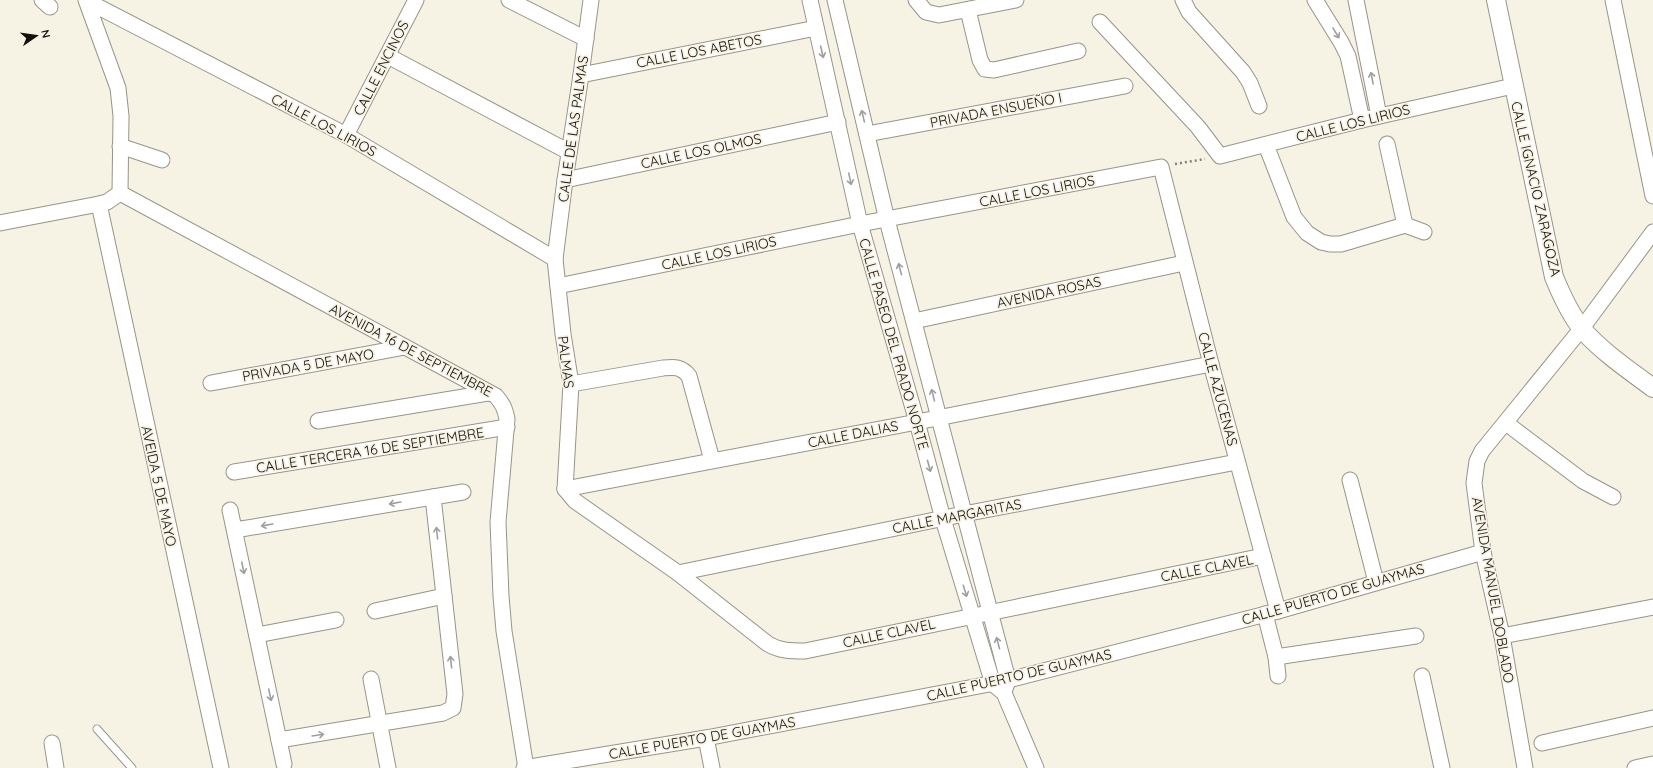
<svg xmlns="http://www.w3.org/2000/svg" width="1653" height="768" font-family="Quicksand,sans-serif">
<rect width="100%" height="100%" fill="#f6f2e4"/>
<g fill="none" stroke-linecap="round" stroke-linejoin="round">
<defs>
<polyline id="service" points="97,729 132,768"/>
<g id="minor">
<polyline points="42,0 50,7"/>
<polyline points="509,0 586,39"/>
<polyline points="810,0 860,224 917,422 943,519 993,684 1004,693 1036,768"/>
<polyline points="835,0 887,220 1008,680 1005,689"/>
<polyline points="916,0 926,12 939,15 1016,0"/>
<polyline points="1183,0 1189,12 1243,72 1250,83 1259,106"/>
<polyline points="1315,0 1341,42 1348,56 1362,120"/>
<polyline points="1356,0 1379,116"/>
<polyline points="1613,0 1653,196"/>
<polyline points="87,1 346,135 555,259"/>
<polyline points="968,10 980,60 985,69 994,70 1078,51"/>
<polyline points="1100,22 1198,127 1220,156 1362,120 1513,86"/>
<polyline points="388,56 569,152"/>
<polyline points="581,75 816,28"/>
<polyline points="867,134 1125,86"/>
<polyline points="346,135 416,0"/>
<polyline points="1387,144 1405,225"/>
<polyline points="1266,145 1294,217 1307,233 1321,242 1330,244 1341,244 1405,225 1424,232"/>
<polyline points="120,146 162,160"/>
<polyline points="565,180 838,122"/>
<path d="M120,193l376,203c7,8 9,13 11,23l-9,103 3,74 3,35 22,137"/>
<polyline points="99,204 221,768"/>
<polyline points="0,223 99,204 107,202 120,193 121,116 118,88 86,0"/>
<polyline points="558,286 860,224 1161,167 1211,364 1278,611"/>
<polyline points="914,321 1184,263"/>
<polyline points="211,383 405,347"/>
<path d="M571,384l92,-16c11,-1 18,-2 26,8l23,84"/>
<polyline points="318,421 488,393"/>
<polyline points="1506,423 1583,481 1613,497"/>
<polyline points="234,472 507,427"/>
<polyline points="1350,480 1376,582"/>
<path d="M565,489l10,12 103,72 90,71c12,7 23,7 37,7l458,-95"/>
<polyline points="565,489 917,422 1211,364"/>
<polyline points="565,489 571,384 563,334 555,259 565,180 581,75 591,0"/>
<polyline points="230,510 284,764"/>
<polyline points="235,530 463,492"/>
<polyline points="678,573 964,514 1237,462"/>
<polyline points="375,611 444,596"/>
<polyline points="1265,614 1276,657 1278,676"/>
<polyline points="257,635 336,620"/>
<polyline points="1502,636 1653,607"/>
<polyline points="1276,657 1416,636"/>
<polyline points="1422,676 1442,768"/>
<polyline points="371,679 388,768"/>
<polyline points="706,738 712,768"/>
<polyline points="279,740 443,713 453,708 455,694 433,497"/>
<polyline points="52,743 56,768"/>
<polyline points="1542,743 1653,718"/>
<polyline points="524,768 706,738 1000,682 1278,611 1483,552"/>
<polyline points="1525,768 1502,636 1483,552 1474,483 1477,461 1482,451 1582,328 1653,232"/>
<polyline points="1635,768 1653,764"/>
</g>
<path id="tertiary" d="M1496,0l58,277c7,17 16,37 28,52 20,23 47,41 71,59"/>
</defs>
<!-- service casing -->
<use href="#service" stroke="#989487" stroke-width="9"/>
<!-- minor casing -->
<use href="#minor" stroke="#989487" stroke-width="17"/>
<!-- tertiary casing -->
<use href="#tertiary" stroke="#989487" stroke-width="20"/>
<!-- path -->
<polyline stroke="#848178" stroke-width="2.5" stroke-dasharray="2 3" stroke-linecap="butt" points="1175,164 1205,159"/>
<!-- service -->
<use href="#service" stroke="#fff" stroke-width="7"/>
<!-- minor -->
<use href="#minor" stroke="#fff" stroke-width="15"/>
<!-- tertiary -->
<use href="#tertiary" stroke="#fff" stroke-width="18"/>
</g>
<!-- one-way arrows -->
<defs><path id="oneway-shaft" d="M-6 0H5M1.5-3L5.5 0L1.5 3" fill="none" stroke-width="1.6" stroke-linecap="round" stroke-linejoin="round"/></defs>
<g stroke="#a09f9e">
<use href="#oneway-shaft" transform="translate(1336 33) rotate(59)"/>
<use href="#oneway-shaft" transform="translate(822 52) rotate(77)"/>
<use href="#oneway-shaft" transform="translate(1372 78) rotate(-101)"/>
<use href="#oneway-shaft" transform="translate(863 116) rotate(-103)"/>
<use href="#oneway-shaft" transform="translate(850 179) rotate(78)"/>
<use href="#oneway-shaft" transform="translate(900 269) rotate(-105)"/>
<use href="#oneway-shaft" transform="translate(933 395) rotate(-104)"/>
<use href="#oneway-shaft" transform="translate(929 466) rotate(75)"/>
<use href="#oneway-shaft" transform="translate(395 503) rotate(170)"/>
<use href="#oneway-shaft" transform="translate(267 525) rotate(170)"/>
<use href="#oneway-shaft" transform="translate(437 533) rotate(-96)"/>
<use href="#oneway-shaft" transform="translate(243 568) rotate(78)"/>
<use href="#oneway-shaft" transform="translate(965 591) rotate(73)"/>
<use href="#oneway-shaft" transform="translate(998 643) rotate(-105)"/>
<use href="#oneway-shaft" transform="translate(451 662) rotate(-96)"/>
<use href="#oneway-shaft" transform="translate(270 695) rotate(78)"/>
<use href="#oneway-shaft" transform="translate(318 735) rotate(-9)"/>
</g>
<g text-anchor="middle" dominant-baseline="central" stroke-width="3.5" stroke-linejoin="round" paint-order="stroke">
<!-- street labels -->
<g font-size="14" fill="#12100c" stroke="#f6f2e4">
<text transform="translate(699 51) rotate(-11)">CALLE LOS ABETOS</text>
<text transform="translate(381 68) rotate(-63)">CALLE ENCINOS</text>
<text transform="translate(996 110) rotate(-11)">PRIVADA ENSUEÑO I</text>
<text transform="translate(1353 123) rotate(-14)">CALLE LOS LIRIOS</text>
<text transform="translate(324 125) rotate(28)">CALLE LOS LIRIOS</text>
<text transform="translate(573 129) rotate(-82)">CALLE DE LAS PALMAS</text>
<text transform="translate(701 151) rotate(-12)">CALLE LOS OLMOS</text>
<text transform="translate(1536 189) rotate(77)">CALLE IGNACIO ZARAGOZA</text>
<text transform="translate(1037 191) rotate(-11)">CALLE LOS LIRIOS</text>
<text transform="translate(719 253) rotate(-12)">CALLE LOS LIRIOS</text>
<text transform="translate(1049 292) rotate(-12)">AVENIDA ROSAS</text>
<text transform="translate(894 344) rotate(74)">CALLE PASEO DEL PRADO NORTE</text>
<text transform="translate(411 350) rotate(28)">AVENIDA 16 DE SEPTIEMBRE</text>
<text transform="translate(566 362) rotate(83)">PALMAS</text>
<text transform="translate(308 365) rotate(-10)">PRIVADA 5 DE MAYO</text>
<text transform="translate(1218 389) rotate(75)">CALLE AZUCENAS</text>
<text transform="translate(853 434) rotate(-11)">CALLE DALIAS</text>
<text transform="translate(370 450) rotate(-9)">CALLE TERCERA 16 DE SEPTIEMBRE</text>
<text transform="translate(159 486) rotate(78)">AVEIDA 5 DE MAYO</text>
<text transform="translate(957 516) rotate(-11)">CALLE MARGARITAS</text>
<text transform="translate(1207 568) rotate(-11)">CALLE CLAVEL</text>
<text transform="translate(1493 590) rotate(80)">AVENIDA MANUEL DOBLADO</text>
<text transform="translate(1333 594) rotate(-16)">CALLE PUERTO DE GUAYMAS</text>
<text transform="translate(889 633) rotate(-12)">CALLE CLAVEL</text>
<text transform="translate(1019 675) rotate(-13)">CALLE PUERTO DE GUAYMAS</text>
<text transform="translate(702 738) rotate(-10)">CALLE PUERTO DE GUAYMAS</text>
</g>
</g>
<!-- north arrow -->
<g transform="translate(36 36) rotate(77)" stroke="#f6f2e4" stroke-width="3" paint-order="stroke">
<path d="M0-3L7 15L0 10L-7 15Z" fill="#12100c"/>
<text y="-6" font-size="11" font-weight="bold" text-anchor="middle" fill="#12100c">N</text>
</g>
</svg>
